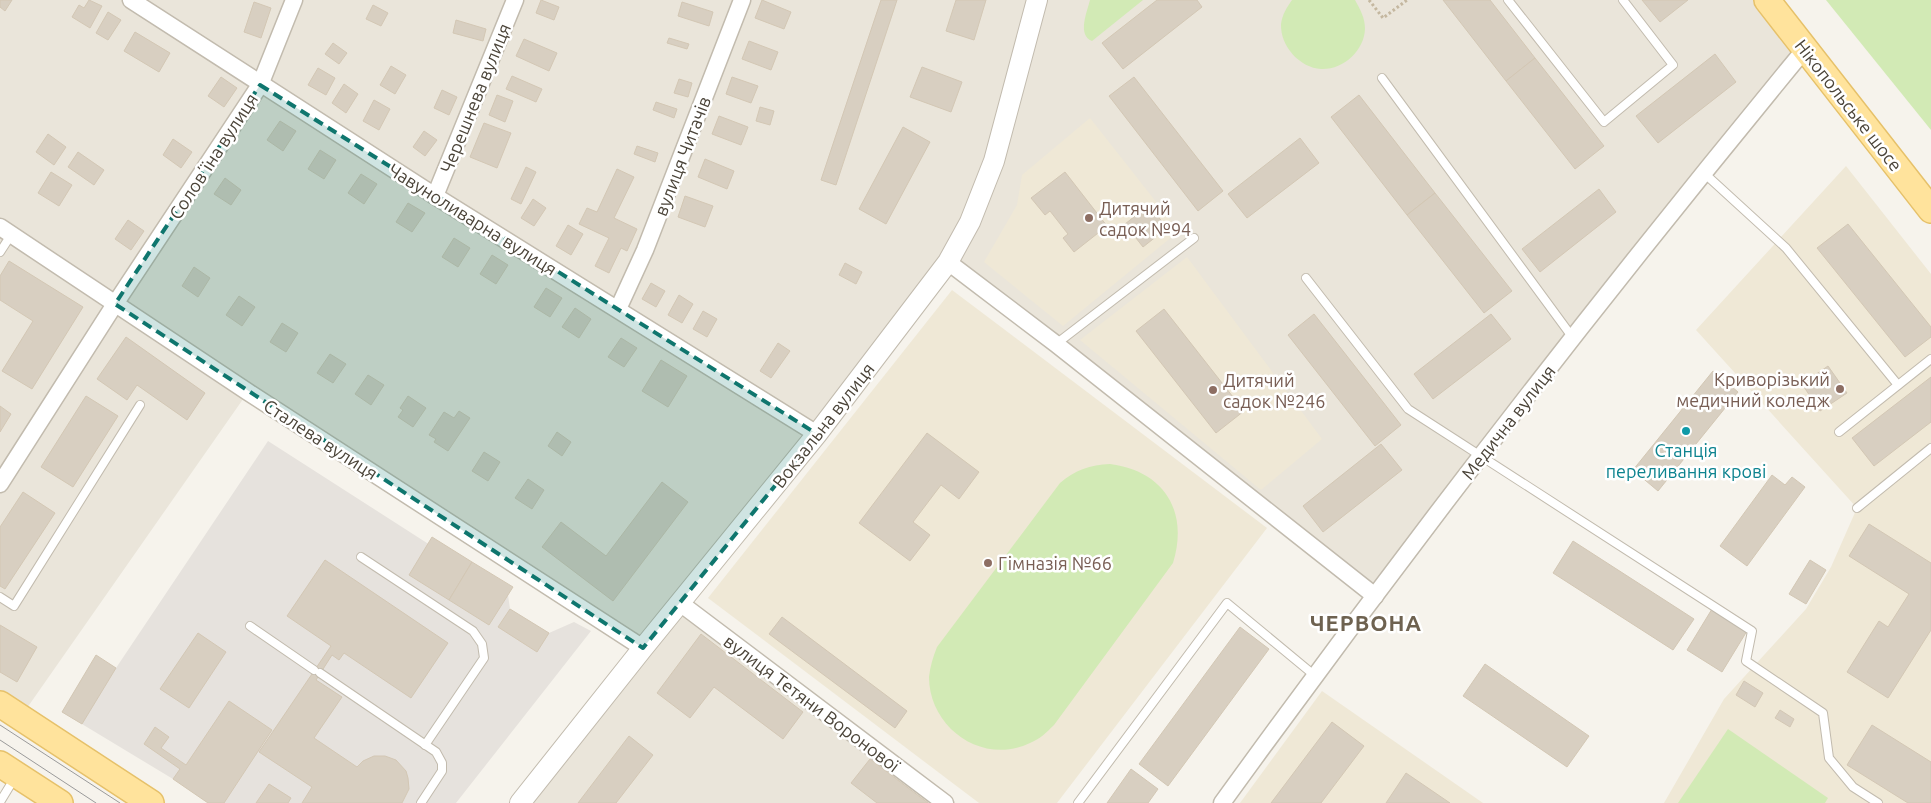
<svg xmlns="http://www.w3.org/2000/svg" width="1931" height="803" font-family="Ubuntu,sans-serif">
<rect width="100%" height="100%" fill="#f6f3ec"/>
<!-- residential -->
<polygon fill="#eae5da" points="0,0 1767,0 1805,49 1375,596 948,263 680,603 945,803 520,803 643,648 248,392 20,718 0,704"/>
<!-- industrial -->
<polygon fill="#e6e2dd" points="268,441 508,595 510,609 549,633 574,622 591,631 456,803 208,803 173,779 62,712 96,656 116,668"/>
<!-- education -->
<g fill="#efe8d6">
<polygon points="1090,118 1179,231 1063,326 984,262 1017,205 1022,175"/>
<polygon points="1846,166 1931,274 1931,803 1664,803 1724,699 1806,609 1831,567 1857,508 1696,330"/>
<polygon points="1187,257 1322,439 1261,490 1080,340"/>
<polygon points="952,290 1267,528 1057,803 979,803 708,598"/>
<polygon points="1322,691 1483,803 1240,803"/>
</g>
<!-- green -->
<g fill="#d2eab5">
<path d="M1090,0h53l-51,41c-15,-6 -5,-29 -2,-41z"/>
<path d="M1292,0h63c5,9 10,18 10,29 -1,22 -22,41 -44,40 -21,-1 -41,-23 -40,-45 1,-9 6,-17 11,-24z"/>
<polygon points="1826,0 1931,0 1931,130"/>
<path d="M1110,464c54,7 79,47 63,99l-119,162c-7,7 -14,14 -24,18 -47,23 -101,-15 -101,-66 1,-10 4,-20 8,-30l123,-164c15,-13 30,-18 50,-19z"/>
<polygon points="1728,729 1828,798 1825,803 1678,803"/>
</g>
<!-- building -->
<g fill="#d8cfc1" stroke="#d3c7b4">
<polygon points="0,0 12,0 5,11 0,7"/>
<polygon points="89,0 102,6 90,28 72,17 79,5 84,8"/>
<polygon points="541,0 559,7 554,20 536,13"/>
<polygon points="762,0 791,12 784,29 755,18"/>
<polygon points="881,0 897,0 836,185 821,180"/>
<polygon points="956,0 986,0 974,40 946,31"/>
<polygon points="1157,0 1197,0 1202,7 1123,69 1102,43"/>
<polygon points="1443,0 1490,0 1535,58 1506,81"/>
<polygon points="1642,0 1688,0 1660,22"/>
<polygon points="254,2 271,8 261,38 244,32"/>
<polygon points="682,2 713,12 709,26 678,16"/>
<polygon points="373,5 388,13 381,26 366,19"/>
<polygon points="108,12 121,20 108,40 96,33"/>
<polygon points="456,20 486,29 483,41 453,33"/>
<polygon points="135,32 170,53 159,72 124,51"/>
<polygon points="669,38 689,44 687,49 667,43"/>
<polygon points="524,39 557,53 549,71 516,56"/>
<polygon points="749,41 778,52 771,70 742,59"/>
<polygon points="333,43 347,53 339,64 325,54"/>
<polygon points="1715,54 1736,82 1658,143 1636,116"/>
<polygon points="1535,58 1604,146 1575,169 1506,81"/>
<polygon points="391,66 406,75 395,94 380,85"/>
<polygon points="922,67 962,82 951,112 910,97"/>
<polygon points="318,68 335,78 326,95 308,85"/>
<polygon points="512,76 542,89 536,102 506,89"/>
<polygon points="221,77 237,88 224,107 208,96"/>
<polygon points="732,77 758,86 751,103 726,94"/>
<polygon points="1134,77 1223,191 1198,211 1109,96"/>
<polygon points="679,79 692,83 688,97 674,93"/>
<polygon points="344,84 358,94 346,113 332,103"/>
<polygon points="442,90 457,97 449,115 434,108"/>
<polygon points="497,95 513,101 505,122 489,115"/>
<polygon points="1359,95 1435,193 1407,215 1331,117"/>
<polygon points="374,100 390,109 379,130 363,121"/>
<polygon points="656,102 677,109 674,118 653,110"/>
<polygon points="760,107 774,111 770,125 756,121"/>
<polygon points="719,116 748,127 741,145 712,134"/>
<polygon points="280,121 296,131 283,151 267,140"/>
<polygon points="484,123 511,133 497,168 470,157"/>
<polygon points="903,127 930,142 886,224 859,209"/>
<polygon points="424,131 437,140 425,156 413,147"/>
<polygon points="48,134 66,147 54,165 36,152"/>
<polygon points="1300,138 1319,163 1247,218 1228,194"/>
<polygon points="173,139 192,152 181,168 163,155"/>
<polygon points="637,146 658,153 655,162 634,154"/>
<polygon points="320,150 336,160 324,179 308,169"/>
<polygon points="78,152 104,170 94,185 68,167"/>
<polygon points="705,159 734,171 727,189 698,177"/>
<polygon points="526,167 536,172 521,204 511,199"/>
<polygon points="617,169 634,177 614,218 637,229 627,251 621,248 609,273 595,266 609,238 579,224 587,208 597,212"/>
<polygon points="51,172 72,185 59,206 38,193"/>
<polygon points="1065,172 1107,226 1074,252 1063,238 1068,234 1050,211 1045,215 1031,198"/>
<polygon points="361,174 377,184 364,204 348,193"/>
<polygon points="225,178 241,190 231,205 214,194"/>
<polygon points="1599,189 1616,212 1540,272 1522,249"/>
<polygon points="1435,193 1512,291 1484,313 1407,215"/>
<polygon points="685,196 713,206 705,227 678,217"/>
<polygon points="533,199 546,208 534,226 521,218"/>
<polygon points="408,203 425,213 412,232 396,222"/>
<polygon points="1149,205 1167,228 1143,247 1125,224"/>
<polygon points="128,220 144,231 131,250 115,239"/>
<polygon points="1848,224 1931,327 1931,337 1905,357 1817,248"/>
<polygon points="568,225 583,234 571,255 556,246"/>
<polygon points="454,238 470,248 458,267 442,257"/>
<polygon points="492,255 508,265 496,284 480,274"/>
<polygon points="9,261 83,307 32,389 2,371 33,321 0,300 0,276"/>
<polygon points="845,263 862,272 856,284 839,275"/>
<polygon points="194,267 210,278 198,297 182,286"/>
<polygon points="651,283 665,291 656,307 642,299"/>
<polygon points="546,288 562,298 550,317 534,307"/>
<polygon points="679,295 693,304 682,323 668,315"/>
<polygon points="239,296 255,307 242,326 226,315"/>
<polygon points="575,308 591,319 579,338 562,327"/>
<polygon points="1164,309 1244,411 1216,433 1136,331"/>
<polygon points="703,311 717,319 707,337 693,329"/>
<polygon points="1314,314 1401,425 1375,446 1288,335"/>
<polygon points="1491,314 1511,339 1433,399 1414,374"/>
<polygon points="282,323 298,333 286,352 270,342"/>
<polygon points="126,337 205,393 187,420 137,385 127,400 97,379"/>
<polygon points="621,338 637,348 624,367 608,357"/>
<polygon points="778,343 790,351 771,378 760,371"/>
<polygon points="330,354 346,364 333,383 317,373"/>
<polygon points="661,360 687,376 668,407 642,391"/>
<polygon points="1828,366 1847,393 1820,411 1802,384"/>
<polygon points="1713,371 1738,392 1658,491 1633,470"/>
<polygon points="368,375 384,385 371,405 355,394"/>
<polygon points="1931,377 1931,422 1874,466 1852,438"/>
<polygon points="86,396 118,416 73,487 41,467"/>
<polygon points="408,396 426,408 413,427 398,417 403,410 400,408"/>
<polygon points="0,406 11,414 0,432"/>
<polygon points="459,411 470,418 448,451 434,442 436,439 429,435 444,412 454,418"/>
<polygon points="557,432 571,442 562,456 548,446"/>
<polygon points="927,433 979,472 959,499 941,485 913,522 930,535 910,561 859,523"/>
<polygon points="1381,444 1402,470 1323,532 1303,506"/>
<polygon points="484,452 500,462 488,481 472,471"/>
<polygon points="1772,475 1785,485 1792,477 1805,487 1747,566 1720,546"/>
<polygon points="528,479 544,490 532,509 515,498"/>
<polygon points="662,482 688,502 613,601 542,547 561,522 606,556"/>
<polygon points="23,492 55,513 5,589 0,586 0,527"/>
<polygon points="1869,524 1931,563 1931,630 1888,698 1847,672 1879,621 1888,627 1909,594 1849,556"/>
<polygon points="432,537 472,562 449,600 409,575"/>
<polygon points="1573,541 1694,619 1673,650 1553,573"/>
<polygon points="325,560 448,643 411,698 344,653 339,660 332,655 316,680 342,697 314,738 357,767 363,761 374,756 385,756 396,760 406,771 408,778 409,789 402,803 302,803 312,787 259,752 331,646 287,616"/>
<polygon points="1810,560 1826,570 1806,604 1789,594"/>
<polygon points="472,562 513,587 489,625 449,600"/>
<polygon points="510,609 549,633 537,652 498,627"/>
<polygon points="1712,609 1747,631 1722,672 1687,650"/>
<polygon points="782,617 907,711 895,728 769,634"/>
<polygon points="0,625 37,647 17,682 0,672"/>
<polygon points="1240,627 1269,649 1168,786 1139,764"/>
<polygon points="198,633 226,652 189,708 160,689"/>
<polygon points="701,634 803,712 783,739 714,687 690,718 657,693"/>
<polygon points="96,655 116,668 82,724 62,712"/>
<polygon points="1485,664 1589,736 1567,767 1463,696"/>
<polygon points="1744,681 1763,693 1755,707 1736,695"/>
<polygon points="229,701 272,730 224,803 208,803 173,779 180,769 144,744 155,727 169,737 161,748 186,765"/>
<polygon points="1780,710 1794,719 1790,727 1775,718"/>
<polygon points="1332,722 1364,746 1321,803 1271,803"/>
<polygon points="1872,725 1931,762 1931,803 1908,803 1847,765"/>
<polygon points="629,736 653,755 616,803 578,803"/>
<polygon points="870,759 928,803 877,803 851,783"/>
<polygon points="1131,769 1158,789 1148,803 1107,803"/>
<polygon points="1406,773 1450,803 1386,803"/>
<polygon points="269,784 291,798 288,803 256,803"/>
</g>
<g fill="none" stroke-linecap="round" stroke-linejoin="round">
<defs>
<g id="service">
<polyline points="1508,0 1604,122 1673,65 1623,0"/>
<polyline points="1382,78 1573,338"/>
<polyline points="1704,173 1786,248 1898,385"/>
<polyline points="0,252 11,235"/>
<polyline points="1306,278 1408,409 1752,631 1746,661 1823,713 1829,758 1853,787 1878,803"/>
<polyline points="1056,344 1194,238"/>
<polyline points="1839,432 1931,359"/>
<polyline points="1857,508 1931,448"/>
<polyline points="361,557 473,631 482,644 484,658 425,745"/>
<polyline points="0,597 14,606 140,405"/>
<polyline points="250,626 314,670"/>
<polyline points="320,673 436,752 442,763 442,771 421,803"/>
<polyline points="0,802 14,779"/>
<polyline points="1078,803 1227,603 1314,675"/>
</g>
<g id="minor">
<polyline points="131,0 435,196 817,434"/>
<polyline points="435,196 515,0"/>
<polyline points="0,227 248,392 643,648"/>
<polyline points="948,262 1056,344 1375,596"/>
<polyline points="618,309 645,250 742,0"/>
<polyline points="0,484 115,304 260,85 294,0"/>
<polyline points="680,603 945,803"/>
<path d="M1222,803c186,-257 381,-509 583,-754"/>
</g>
<polyline id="tertiary" points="520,803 643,648 817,434 948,262 970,222 994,161 1037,0"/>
<g id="primary">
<polyline points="1767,0 1931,210"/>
<polyline points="0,704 151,803"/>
<polyline points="0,764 60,803"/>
</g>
</defs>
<!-- service casing -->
<use href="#service" stroke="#c2bbae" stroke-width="10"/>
<!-- minor casing -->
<use href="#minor" stroke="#c2bbae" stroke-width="19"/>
<!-- tertiary casing -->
<use href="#tertiary" stroke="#c2bbae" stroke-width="22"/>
<!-- primary casing -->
<use href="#primary" stroke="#e6c16a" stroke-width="28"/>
<!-- path -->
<polyline stroke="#c4b79f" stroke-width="3" stroke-dasharray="2.5 2.5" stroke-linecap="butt" points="1369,0 1383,18 1407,0"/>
<!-- service -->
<use href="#service" stroke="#fff" stroke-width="8"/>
<!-- minor -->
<use href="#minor" stroke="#fff" stroke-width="16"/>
<!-- tertiary -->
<use href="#tertiary" stroke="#fff" stroke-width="20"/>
<!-- primary -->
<use href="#primary" stroke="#ffe39c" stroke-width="25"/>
<!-- tram -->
<g stroke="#9a9a9a" stroke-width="1">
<polyline points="0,725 120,803"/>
<polyline points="0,740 96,803"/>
</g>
</g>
<!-- marked area -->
<path fill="#0f766e" fill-opacity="0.2" stroke="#0f766e" stroke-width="4" stroke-dasharray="10 6" stroke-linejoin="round" d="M260,85l557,349 -174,214 -528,-344z"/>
<!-- markers -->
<g fill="#8d6e63" stroke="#fff" stroke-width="2">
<circle cx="1089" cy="218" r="5"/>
<circle cx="1840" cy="389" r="5"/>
<circle cx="1213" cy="390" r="5"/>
<circle cx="988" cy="563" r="5"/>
</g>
<circle fill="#0f9aa8" stroke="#fff" stroke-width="2" cx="1686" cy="431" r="5"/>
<g text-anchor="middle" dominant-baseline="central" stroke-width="5" stroke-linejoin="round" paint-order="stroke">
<!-- street labels -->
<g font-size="18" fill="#4b4439" stroke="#fff">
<text transform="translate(475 98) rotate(-68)">Черешнева вулиця</text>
<text transform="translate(1849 105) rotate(52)">Нікопольське шосе</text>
<text transform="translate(213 156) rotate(-57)">Соловʼїна вулиця</text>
<text transform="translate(682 156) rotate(-69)">вулиця Читачів</text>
<text transform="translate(473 219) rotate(32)">Чавуноливарна вулиця</text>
<text transform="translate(1508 422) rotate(-52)">Медична вулиця</text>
<text transform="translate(823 425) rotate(-52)">Вокзальна вулиця</text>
<text transform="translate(321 439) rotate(33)">Сталева вулиця</text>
<text transform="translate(812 703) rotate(37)">вулиця Тетяни Воронової</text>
</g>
<!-- education labels -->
<g font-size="18" fill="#785e54" stroke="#fff" text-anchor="start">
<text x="1099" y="208">Дитячий<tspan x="1099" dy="21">садок №94</tspan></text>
<text x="1830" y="379" text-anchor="end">Криворізький<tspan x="1830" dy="21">медичний коледж</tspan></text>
<text x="1223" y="380">Дитячий<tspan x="1223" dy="21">садок №246</tspan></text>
<text x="998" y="563">Гімназія №66</text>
</g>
<!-- culture labels -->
<g font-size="18" fill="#0d838f" stroke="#fff">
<text x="1686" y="450">Станція<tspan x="1686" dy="21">переливання крові</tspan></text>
</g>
<!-- district labels -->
<g font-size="22" font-weight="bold" letter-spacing="1" fill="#6e6250" stroke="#fff">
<text x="1366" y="622">ЧЕРВОНА</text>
</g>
</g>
</svg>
